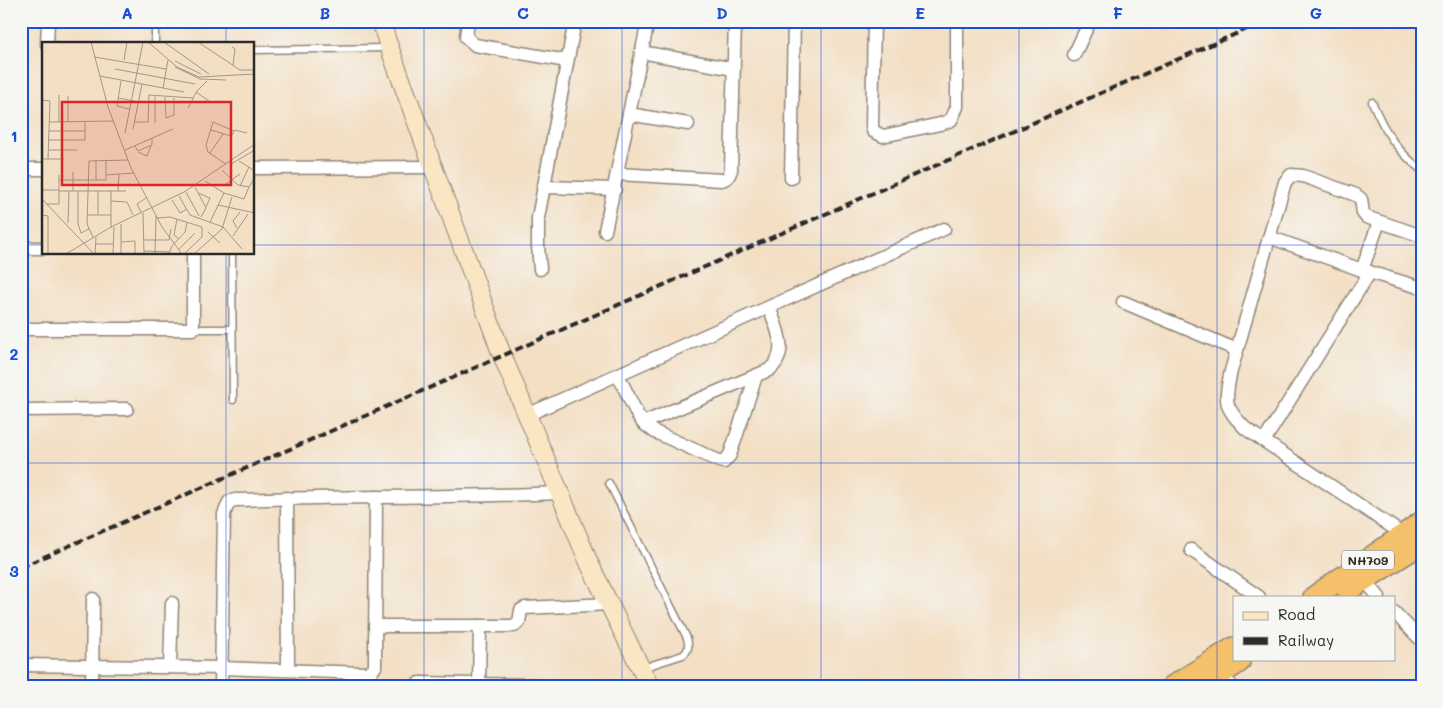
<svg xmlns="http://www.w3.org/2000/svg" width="1443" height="708" font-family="Mali,sans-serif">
<rect width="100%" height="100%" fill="#f6f6f2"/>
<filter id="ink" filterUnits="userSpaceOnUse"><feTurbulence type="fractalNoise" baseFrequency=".02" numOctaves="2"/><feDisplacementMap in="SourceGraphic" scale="10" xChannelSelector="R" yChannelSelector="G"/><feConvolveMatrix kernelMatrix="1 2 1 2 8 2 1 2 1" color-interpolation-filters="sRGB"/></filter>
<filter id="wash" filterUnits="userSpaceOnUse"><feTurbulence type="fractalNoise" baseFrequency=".0096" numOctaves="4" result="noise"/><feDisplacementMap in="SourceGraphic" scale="20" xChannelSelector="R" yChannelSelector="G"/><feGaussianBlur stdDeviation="1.12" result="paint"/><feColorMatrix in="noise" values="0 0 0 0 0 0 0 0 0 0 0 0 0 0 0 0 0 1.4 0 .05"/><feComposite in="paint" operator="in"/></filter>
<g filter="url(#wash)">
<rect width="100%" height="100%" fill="#f3dfc4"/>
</g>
<g filter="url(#ink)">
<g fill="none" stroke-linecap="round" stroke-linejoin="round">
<defs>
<g id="service">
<polyline points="155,44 155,21"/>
<polyline points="254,50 387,48"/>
<path d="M1372,102c14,32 23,46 50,69"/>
<polyline points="232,254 233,400"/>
<polyline points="193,329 232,329"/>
<path d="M609,483l78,155c2,8 2,12 -4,17l-41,13"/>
</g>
<g id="minor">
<polyline points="468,21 466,37 475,45 567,61"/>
<polyline points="874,21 872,125 873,131 883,136 940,124 951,120 957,107 957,21"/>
<polyline points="47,44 48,21"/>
<polyline points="641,52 734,69"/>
<polyline points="1074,55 1090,21"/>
<polyline points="629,114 688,124"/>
<polyline points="254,168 433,167"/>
<polyline points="21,169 44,169"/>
<path d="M618,174l104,6c6,-2 7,-4 9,-10l4,-149"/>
<polyline points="791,178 794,21"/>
<polyline points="543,187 615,189"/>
<polyline points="605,231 648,21"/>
<polyline points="1269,237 1362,270 1422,288"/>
<polyline points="21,248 44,248"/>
<polyline points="540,269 538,246 538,218 575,21"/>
<polyline points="1362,270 1379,222"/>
<polyline points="1123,302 1237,350"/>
<polyline points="21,329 193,329 193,254"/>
<path d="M618,375l19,39 6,9 126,-53c21,-17 8,-41 0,-63"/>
<polyline points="21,410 127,409"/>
<polyline points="527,415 944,229"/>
<polyline points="643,423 655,432 719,461 724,462 730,455 756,376"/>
<polyline points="1264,441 1370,272"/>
<polyline points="287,498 288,669"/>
<path d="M1404,535l-158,-106c-22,-22 -22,-27 -15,-58l54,-189 6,-7 12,1 53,19 5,4 2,14 3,4 56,19"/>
<polyline points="1191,550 1259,597"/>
<polyline points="1364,580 1379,597"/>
<polyline points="1394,612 1422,641"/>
<polyline points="375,626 514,626 519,622 521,610 525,608 610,604"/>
<polyline points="21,665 222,668 366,673 372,671 375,667 375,659 376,497"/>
<polyline points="170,667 172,603"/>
<polyline points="1222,673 1232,687"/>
<polyline points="419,683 536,685"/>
<polyline points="92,687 93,599"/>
<path d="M221,687l3,-173 5,-12 6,-2c109,-4 217,-2 325,-7"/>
<polyline points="479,687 480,626"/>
<polyline points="1417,687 1422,683"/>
</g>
<polyline id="secondary" points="381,21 387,41 502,355 590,565 650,687"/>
<g id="trunk">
<polyline points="1348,590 1422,543"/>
<polyline points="1314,597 1422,522"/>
<polyline points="1172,687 1234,648"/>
<polyline points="1201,687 1239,662"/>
</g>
</defs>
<!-- service casing -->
<use href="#service" stroke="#8f8578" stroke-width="9"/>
<!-- minor casing -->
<use href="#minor" stroke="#8f8578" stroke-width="15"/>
<!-- secondary casing -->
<use href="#secondary" stroke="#8f8578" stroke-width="20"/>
<!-- trunk casing -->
<use href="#trunk" stroke="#8f8578" stroke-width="24"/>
<!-- service -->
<use href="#service" stroke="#fff" stroke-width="6"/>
<!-- minor -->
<use href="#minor" stroke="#fff" stroke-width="12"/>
<!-- secondary -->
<use href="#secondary" stroke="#fbe6c3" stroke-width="18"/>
<!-- trunk -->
<use href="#trunk" stroke="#f4c16a" stroke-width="21"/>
<!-- rail -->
<polyline stroke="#2b2b2b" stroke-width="4" stroke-dasharray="8 4" stroke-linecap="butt" points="21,567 1247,29 1268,21"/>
</g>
</g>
<!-- grid -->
<path fill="none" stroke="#1d4ed8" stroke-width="1" stroke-opacity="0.55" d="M226,21v23M424,21v666M622,21v666M821,21v666M1019,21v666M1217,21v666M21,245h23M254,245h1168M226,254v433M21,463h1401"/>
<g text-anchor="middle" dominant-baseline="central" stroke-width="4" stroke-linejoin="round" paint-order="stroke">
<!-- shield labels -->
<rect fill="#f6f6f2" stroke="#686867" stroke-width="1" x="1342" y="550.5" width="52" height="19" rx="4"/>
<g font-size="12" font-weight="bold" fill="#2b2b2b">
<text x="1368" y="560">NH709</text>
</g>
</g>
<!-- overview -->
<g transform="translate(42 42)">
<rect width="212" height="212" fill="#f3dfc4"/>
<path fill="none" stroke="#a39787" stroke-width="1" d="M49,0l17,65 23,61 31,59 20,27M106,0l29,25 22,10 56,-3M122,0l45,32M156,0l42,28h15M190,5l3,2 -2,16M52,15l72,12M82,18l3,-18M133,19l26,13M133,25l25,12 26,1M73,27l80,15M58,34l84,16M79,39l-4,25 12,3M121,46l5,-28M154,50l13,9M123,55l1,21 8,-3v-17M76,56l21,4M0,58l8,1 -2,58M146,66l9,-17 10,-10M7,80l64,-1M17,80v-27M26,80v-26M93,80h13l1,-27 44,3M113,81v-27M91,87l9,-45M169,88l20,6 4,-6 12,3M7,89h36M83,91l18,-91M7,98h36v-18M93,104l3,5 14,-6v-7M7,108h28M83,108l48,-21M96,110l9,4 4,-10M168,111l13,-19M0,117h22M54,118v20M197,119l16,10M184,122l-18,-12 -2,-7 7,-23 21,9M189,122l24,-14M180,128l16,15 11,2 6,-10M64,133l28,-2M17,138h47v-20M163,139l19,12 20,6 5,-12M181,144l17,-12M198,144l9,-19M153,145l11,21 -5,9M0,148h17M17,149h67M31,149v-19M36,149v33l3,9 8,-4M69,149v37M76,149l1,-16M144,150l13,24M156,151l12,5 -4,9M137,154l11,19 33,12 19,22M0,157l52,55M130,158l8,13 7,-4M69,159l16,1 6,13M5,162h12v-29M176,163l37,8M99,170l-4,-8 9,-6M101,171l1,41M0,173l6,1v38M45,173h24M56,173v-24M115,176l13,-1 32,10v10l-18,17M135,177l-3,16 5,4M168,180l14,-29M26,181l1,-32M195,186l-4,-7 7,-9M166,190l12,11M191,194l15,-22M51,195l-6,-13 2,-63 39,-1M102,198h25l2,-11M79,200l14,-1v13M54,202h17M137,207l16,-16M102,209l26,1M24,212l45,-27 73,-35 71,-48M53,212l1,-17M71,212l1,-27M79,212v-30M113,212l1,-38M127,212l3,-8 13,-14 2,-9M152,212l28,-25 10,-32"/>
<path fill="#d62828" fill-opacity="0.15" stroke="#d62828" stroke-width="2.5" d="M20,60h169v83h-169z"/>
<rect width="212" height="212" fill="none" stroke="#2b2b2b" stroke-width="2.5"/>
</g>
<!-- margin -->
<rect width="1443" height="708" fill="none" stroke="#f6f6f2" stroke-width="55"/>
<!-- legend -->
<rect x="1233" y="596" width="162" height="65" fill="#f6f6f2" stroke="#a5a5a2"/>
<rect x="1243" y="612" width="25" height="8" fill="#fbe6c3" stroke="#a5a5a2"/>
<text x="1278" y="620" font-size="15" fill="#2b2b2b">Road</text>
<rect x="1243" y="637" width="25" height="8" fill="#2b2b2b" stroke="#a5a5a2"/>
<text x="1278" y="646" font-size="15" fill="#2b2b2b">Railway</text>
<rect x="28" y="28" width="1388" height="652" fill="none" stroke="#1d4ed8" stroke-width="2"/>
<g font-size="16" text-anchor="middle" font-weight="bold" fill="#1d4ed8">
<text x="127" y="19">A</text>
<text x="325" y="19">B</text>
<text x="523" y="19">C</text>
<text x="722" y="19">D</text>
<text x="920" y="19">E</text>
<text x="1118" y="19">F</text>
<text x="1316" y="19">G</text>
<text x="14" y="142">1</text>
<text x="14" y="360">2</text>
<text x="14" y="577">3</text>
</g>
</svg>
